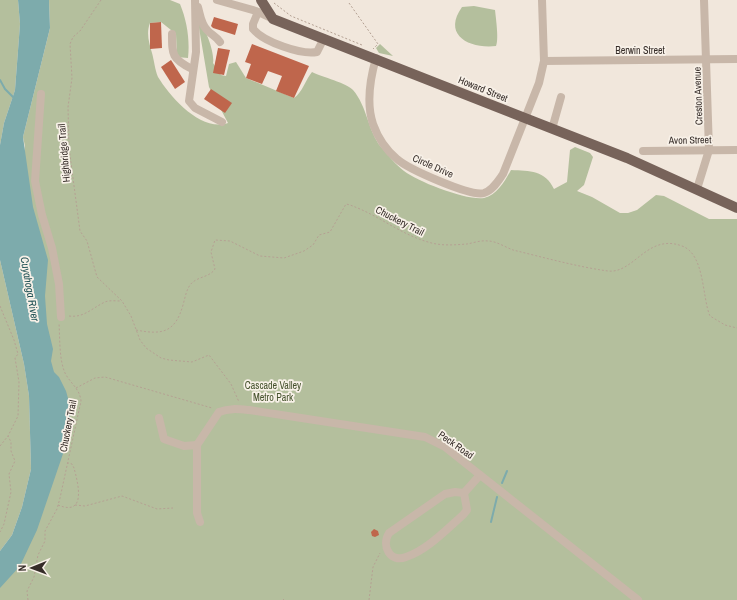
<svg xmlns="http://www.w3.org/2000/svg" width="737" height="600" font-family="'Archivo Narrow',sans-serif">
<rect width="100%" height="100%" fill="#f1e7dc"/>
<!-- green -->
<g fill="#b4bf9d">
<polygon points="0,0 18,0 20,24 15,90 4,123 0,145"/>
<path d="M49,0h121l10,4c7,17 10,36 8,54l-11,-1 -1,-23 -15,-12 -11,1c-4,10 -1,20 2,30 2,7 3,17 6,24 13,21 43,55 70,46l-19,-36 -11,-65c8,5 17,32 15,41l8,12 5,1 3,-12 7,-2 10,16 48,20c8,-5 12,-19 18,-26 10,5 35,11 41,18 14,16 15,41 28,57 7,8 15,18 23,24 14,11 64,30 80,27 13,-3 21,-17 27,-28 19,1 34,0 43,19l13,-7 3,-32 5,-3 15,6 3,4 -9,28 -7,6 15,6 28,16h8l9,-3 19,-15 8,1 45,23h28v381h-737v-15l65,-174 -51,-167 11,-98 -2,-9 27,-109z"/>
<path d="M474,6l21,4c1,9 4,30 1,36 -27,3 -54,-11 -34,-39z"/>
<polygon points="380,44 393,56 379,53 376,48"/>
<polygon points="0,260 24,364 29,396 31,469 22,507 12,535 0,551"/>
</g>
<!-- water -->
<polygon fill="#7dabac" points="18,0 49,0 50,28 23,137 33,207 48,260 45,296 47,324 53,349 51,361 54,372 59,377 66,391 71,409 66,445 37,530 20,566 0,588 0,551 12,535 22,507 31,469 29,396 24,364 0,260 0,145 4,123 15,90 20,24"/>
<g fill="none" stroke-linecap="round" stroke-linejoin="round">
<!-- stream -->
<g stroke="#7dabac" stroke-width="2">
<polyline points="0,80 5,89 14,98"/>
<polyline points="502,483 507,471"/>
<polyline points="491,522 497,497"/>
</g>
</g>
<!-- building -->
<g fill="#bf664c">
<polygon points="214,17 238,24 235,35 213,28 211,26"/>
<polygon points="161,22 162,48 150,49 150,23"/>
<polygon points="252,44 309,66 294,98 276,91 282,76 268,71 262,84 246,78 251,64 245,62"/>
<polygon points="218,48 230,50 224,75 213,73"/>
<polygon points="171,60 185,82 175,89 161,67"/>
<polygon points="211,89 232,103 225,113 204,99"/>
<polygon points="374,529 378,531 379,535 375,537 372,536 371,532"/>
</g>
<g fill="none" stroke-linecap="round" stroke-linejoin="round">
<!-- path -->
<g stroke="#b4a193" stroke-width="1" stroke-dasharray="2 2" stroke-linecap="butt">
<polyline points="101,0 80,31 73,37 70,44 72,78 68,107 69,148 80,231 87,241 97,277 122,301 131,316 140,340 146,348 161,358 169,360 192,362 209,355 231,384 239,402"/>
<polyline points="274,3 291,16 362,45"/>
<polyline points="349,3 378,44 373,49"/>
<polyline points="0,306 14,340 18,354 15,358 19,382 18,416 8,436"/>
<path d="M69,316c15,2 23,-8 36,-14 4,-2 11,-1 16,-1"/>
<path d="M136,330c26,5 39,3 47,-25 2,-7 3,-14 7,-20 7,-9 19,-7 25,-16l-4,-17 4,-12 15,1 30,15 24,2 20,-7 9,-6 6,-10 11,-3 16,-28c5,1 9,3 14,5 23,10 43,26 68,33 12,4 26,3 39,2 6,-1 14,-4 21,-3 8,0 17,6 25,9 29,7 65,17 95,21 26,3 39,-38 74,-25 23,8 20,52 28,70l15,9 12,3"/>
<polyline points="76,388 95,378 105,377 212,408"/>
<polyline points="0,446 8,436 11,442 11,451 15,461 9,474 11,492 4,524 0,532"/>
<path d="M58,505c29,12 20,-22 16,-37l-2,-4 -4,-1"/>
<polyline points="75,505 85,506 122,496 157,509 173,508"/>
<polyline points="283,599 284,600"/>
<path d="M28,600l-1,-9 7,-14 4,-22 7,-14v-10l12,-22 3,-11 21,-97c-1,-12 -11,-18 -16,-28 -6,-14 -5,-34 -6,-50"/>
<polyline points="369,600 373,567 380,553"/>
</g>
<!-- minor -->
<g stroke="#c8b7a9" stroke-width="8">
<polyline points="195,0 196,52 189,101 195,108 222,122"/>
<polyline points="217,0 256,11 273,19"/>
<path d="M198,7c2,7 3,18 10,24 4,4 8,5 12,11"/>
<path d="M258,12l-5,12v5c11,13 48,26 64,23l7,-14"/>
<path d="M172,34c0,21 0,25 20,35"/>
<path d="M376,58c-6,21 -10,45 -3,66 5,14 13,26 24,35 11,10 74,38 87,34 9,-3 14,-12 19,-19l36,-91 5,-22 -2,-61"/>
<polyline points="544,61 737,59"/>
<polyline points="41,94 35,181 42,215 52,248 59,284 61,317"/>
<polyline points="552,129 561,97"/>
<polyline points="643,151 737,150"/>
<polyline points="697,189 709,150 704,0"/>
<polyline points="159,418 164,439 184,446 197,445"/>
<path d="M464,493l3,17 -4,5c-17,15 -36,35 -57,42 -16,6 -25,-11 -17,-24l56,-39 10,-2 9,1 16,-18"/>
<path d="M200,522l-3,-9v-68l22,-33c10,-4 19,-3 30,-2l176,27 20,10 20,16 173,137"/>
</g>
<!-- major -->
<polyline stroke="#77635a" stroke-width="10" points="261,0 273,19 627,158 737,208"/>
</g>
<g text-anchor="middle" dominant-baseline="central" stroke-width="3.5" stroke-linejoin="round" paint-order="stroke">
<!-- street labels -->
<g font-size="10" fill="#352c28" stroke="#f8f1e8">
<text x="640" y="50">Berwin Street</text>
<text transform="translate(483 89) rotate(22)">Howard Street</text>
<text transform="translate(698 96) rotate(-92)">Creston Avenue</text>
<text transform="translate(690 140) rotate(-1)">Avon Street</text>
<text transform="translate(64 153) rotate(-95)">Highbridge Trail</text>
<text transform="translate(433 166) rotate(24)">Circle Drive</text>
<text transform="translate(400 221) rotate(27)">Chuckery Trail</text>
<text transform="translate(68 426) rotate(-79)">Chuckery Trail</text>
<text transform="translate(456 445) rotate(35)">Peck Road</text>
</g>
<!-- park labels -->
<g font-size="10" fill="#45522d" stroke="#f8f1e8">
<text x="273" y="385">Cascade Valley<tspan x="273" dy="12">Metro Park</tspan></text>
</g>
<!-- water labels -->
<g font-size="11" font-style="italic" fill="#205255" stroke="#f8f1e8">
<text transform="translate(30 289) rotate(80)">Cuyahoga River</text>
</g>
</g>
<!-- north arrow -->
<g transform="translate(32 568) rotate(269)" stroke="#f8f1e8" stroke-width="3" paint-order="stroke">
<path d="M0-3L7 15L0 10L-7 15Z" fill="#352c28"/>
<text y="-6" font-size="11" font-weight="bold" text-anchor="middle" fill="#352c28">N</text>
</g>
</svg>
